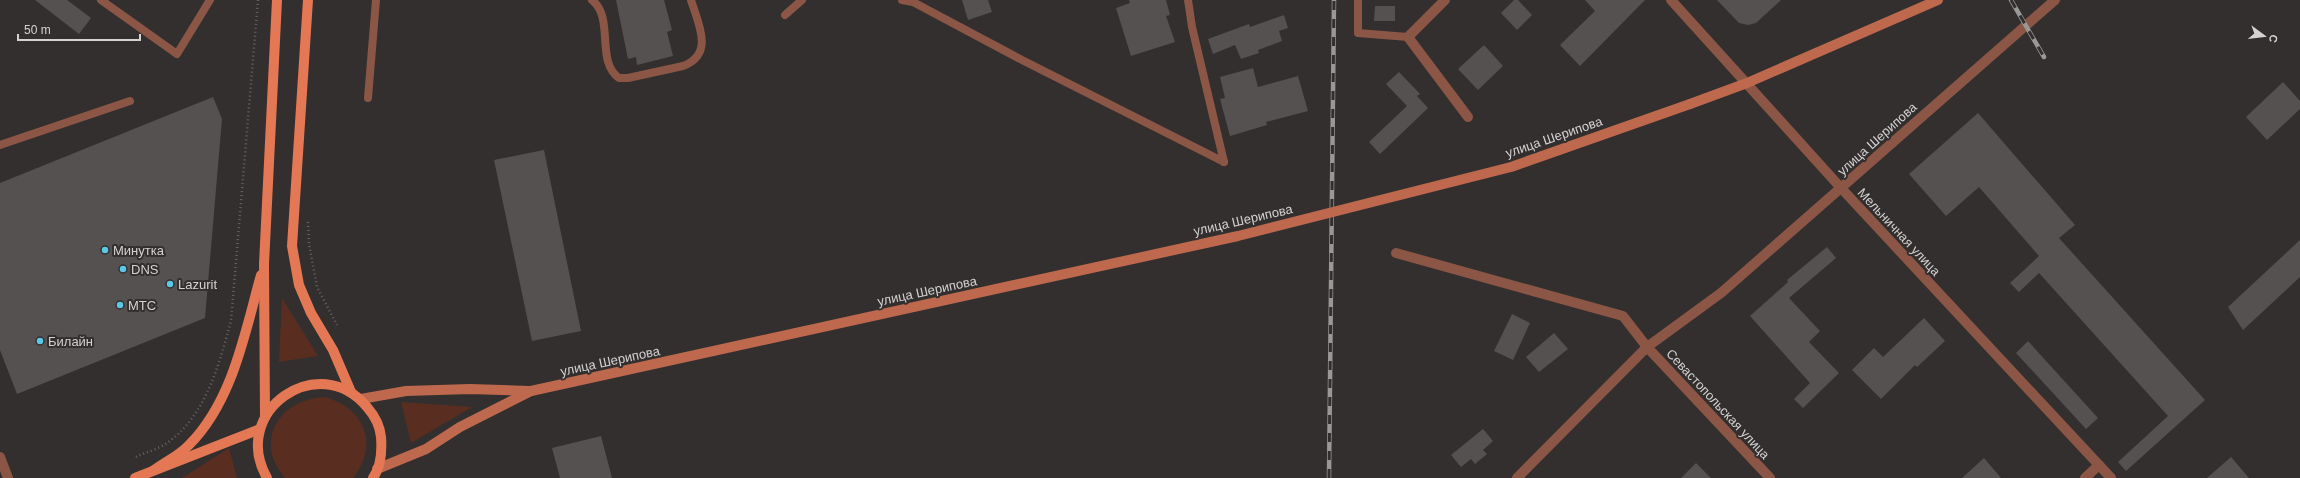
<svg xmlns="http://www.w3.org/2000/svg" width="2300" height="478" font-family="Arial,sans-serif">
<rect width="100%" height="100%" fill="#322f2e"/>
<!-- green -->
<g fill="#592e20">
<polygon points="282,298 318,356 279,362"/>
<path d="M325,397c39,11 55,47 28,81h-68c-32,-37 -6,-79 40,-81z"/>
<polygon points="401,402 472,407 411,443"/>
<polygon points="229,448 237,478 182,478"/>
</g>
<!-- building -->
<g fill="#555150">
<polygon points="35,0 67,0 91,18 79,34"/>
<polygon points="616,0 664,0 672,30 667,32 673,56 637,65 636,57 628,59"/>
<polygon points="962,0 988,0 992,12 968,20"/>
<polygon points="1129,0 1166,0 1170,15 1166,16 1175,42 1131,56 1116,8 1130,3"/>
<polygon points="1514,0 1518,0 1532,15 1517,30 1501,13"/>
<polygon points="1585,0 1645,0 1580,66 1560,45 1595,11"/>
<polygon points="1717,0 1781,0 1756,23 1748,25 1739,23"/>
<polygon points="1375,6 1395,6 1395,21 1374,21"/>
<polygon points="1284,15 1288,28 1279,31 1282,41 1258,50 1259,53 1241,59 1235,45 1213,54 1208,39 1249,24 1250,27"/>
<polygon points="1484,45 1503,66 1478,90 1458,69"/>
<polygon points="1253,68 1258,87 1298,76 1308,111 1266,122 1267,125 1230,136 1220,99 1225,98 1220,77"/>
<polygon points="1399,72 1420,94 1417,96 1428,108 1380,154 1369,142 1407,106 1386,84"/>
<polygon points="2283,82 2300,101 2300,109 2267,140 2246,117"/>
<polygon points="213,97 222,119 205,318 17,394 0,350 0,183"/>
<polygon points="1978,113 2075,225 2059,238 2205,400 2126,471 2118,462 2168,416 2039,273 2019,292 2010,283 2039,256 1979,187 1946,216 1909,174"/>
<polygon points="544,150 581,331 532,341 494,160"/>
<polygon points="2300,240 2300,277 2243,330 2228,307"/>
<polygon points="1827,247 1836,258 1789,298 1820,331 1809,342 1839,373 1803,408 1794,399 1810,383 1750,316 1788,282 1787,280"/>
<polygon points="1512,314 1530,323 1513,360 1494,351"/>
<polygon points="1924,318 1945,341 1917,367 1915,365 1881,399 1852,370 1874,348 1883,357"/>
<polygon points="1554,333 1568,349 1539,372 1526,357"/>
<polygon points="2028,341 2098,418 2086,429 2016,353"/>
<polygon points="1483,429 1493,441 1483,450 1487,454 1475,464 1471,459 1461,467 1451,455"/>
<polygon points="601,436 612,478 560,478 552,448"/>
<polygon points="2231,457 2249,478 2207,478"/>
<polygon points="1984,458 2001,478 1962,478"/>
<polygon points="1696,463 1711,478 1681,478"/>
</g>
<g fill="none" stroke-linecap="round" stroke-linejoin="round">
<!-- path -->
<g stroke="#676463" stroke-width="2.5" stroke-dasharray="1 3" stroke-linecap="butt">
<polyline points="308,222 309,244 317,287 337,325"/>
<path d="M136,457c10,-5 23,-8 31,-14 39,-27 52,-79 64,-122l27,-321"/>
</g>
<!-- lane -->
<g stroke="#8b5645" stroke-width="8">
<polyline points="101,0 177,54 210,0"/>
<path d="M592,0c23,18 3,61 27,78h9l55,-12c32,-12 15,-43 8,-66"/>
<polyline points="902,0 913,2 1022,60 1224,162"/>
<polyline points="1188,0 1192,27 1224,162"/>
<polyline points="1358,0 1358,33 1408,37"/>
<polyline points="785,15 802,0"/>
<polyline points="368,98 376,0"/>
<polyline points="0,145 130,101"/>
</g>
<!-- street -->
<g stroke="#8b5645" stroke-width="10">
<polyline points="1445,0 1408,37 1468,117"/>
<polyline points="1671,0 1841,188 2111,478"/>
<polyline points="1396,253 1623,316 1647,347 1721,293 2055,0"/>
<polyline points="0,457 8,478"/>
<polyline points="1517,478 1647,347 1770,478"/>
<polyline points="2085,478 2099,465"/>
</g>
<!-- secondary -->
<g stroke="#be694e" stroke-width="10">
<polyline points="1690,104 1747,83 1938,0"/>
<polyline points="361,399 406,391 470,389 529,391"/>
<polyline points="377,469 426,449 460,427 531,391"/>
</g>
<!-- primary -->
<g stroke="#e47854" stroke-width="10">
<polyline points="308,0 292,246 299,285 311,313 333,350 351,392"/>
<polyline points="265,417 264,264 277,0"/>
<path d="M154,470c11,-8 26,-15 35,-25 44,-44 56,-113 72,-170"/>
<polyline points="135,478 260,429"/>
<path d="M267,478c-38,-67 52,-129 100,-71 7,8 13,19 14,30 1,13 0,30 -8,41"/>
</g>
<defs>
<g id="rail">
<polyline points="2011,0 2044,57"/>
<polyline points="1329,478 1334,0"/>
</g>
</defs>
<!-- rail casing -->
<use href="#rail" stroke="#9a9797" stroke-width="4.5"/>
<!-- rail -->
<use href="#rail" stroke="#322f2e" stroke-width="3" stroke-dasharray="9" stroke-linecap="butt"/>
<!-- secondary-bridge -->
<polyline stroke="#be694e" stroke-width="10" points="531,391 1238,236 1511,167 1690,104"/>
</g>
<!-- markers -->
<g fill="#5ac8e6" stroke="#322f2e" stroke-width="1.5">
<circle cx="105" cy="250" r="4"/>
<circle cx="123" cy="269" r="4"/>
<circle cx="170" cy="284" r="4"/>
<circle cx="120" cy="305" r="4"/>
<circle cx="40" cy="341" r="4"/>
</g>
<g text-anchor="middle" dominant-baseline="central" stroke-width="4" stroke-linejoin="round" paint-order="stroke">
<!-- street labels -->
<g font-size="13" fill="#d4d2d2" stroke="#322f2e">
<text transform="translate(1554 137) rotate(-19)">улица Шерипова</text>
<text transform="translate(1877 139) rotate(-42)">улица Шерипова</text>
<text transform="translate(1243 220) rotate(-13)">улица Шерипова</text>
<text transform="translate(1899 232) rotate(47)">Мельничная улица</text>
<text transform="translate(927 291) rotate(-12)">улица Шерипова</text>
<text transform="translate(610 361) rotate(-12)">улица Шерипова</text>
<text transform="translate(1718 404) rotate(47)">Севастопольская улица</text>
</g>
<!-- poi labels -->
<g font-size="13" fill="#d4d2d2" stroke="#322f2e" text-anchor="start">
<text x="113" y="250">Минутка</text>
<text x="131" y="269">DNS</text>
<text x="178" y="284">Lazurit</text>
<text x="128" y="305">МТС</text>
<text x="48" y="341">Билайн</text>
</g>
</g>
<!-- north arrow -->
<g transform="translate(2264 36) rotate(105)" stroke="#322f2e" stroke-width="3" paint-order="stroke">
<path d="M0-3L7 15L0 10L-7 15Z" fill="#d4d2d2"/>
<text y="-6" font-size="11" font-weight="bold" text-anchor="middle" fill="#d4d2d2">С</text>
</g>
<!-- scale -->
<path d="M18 34v6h122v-6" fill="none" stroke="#d4d2d2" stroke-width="2"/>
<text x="24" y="34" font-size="12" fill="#d4d2d2" stroke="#322f2e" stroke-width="3" paint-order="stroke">50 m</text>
</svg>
